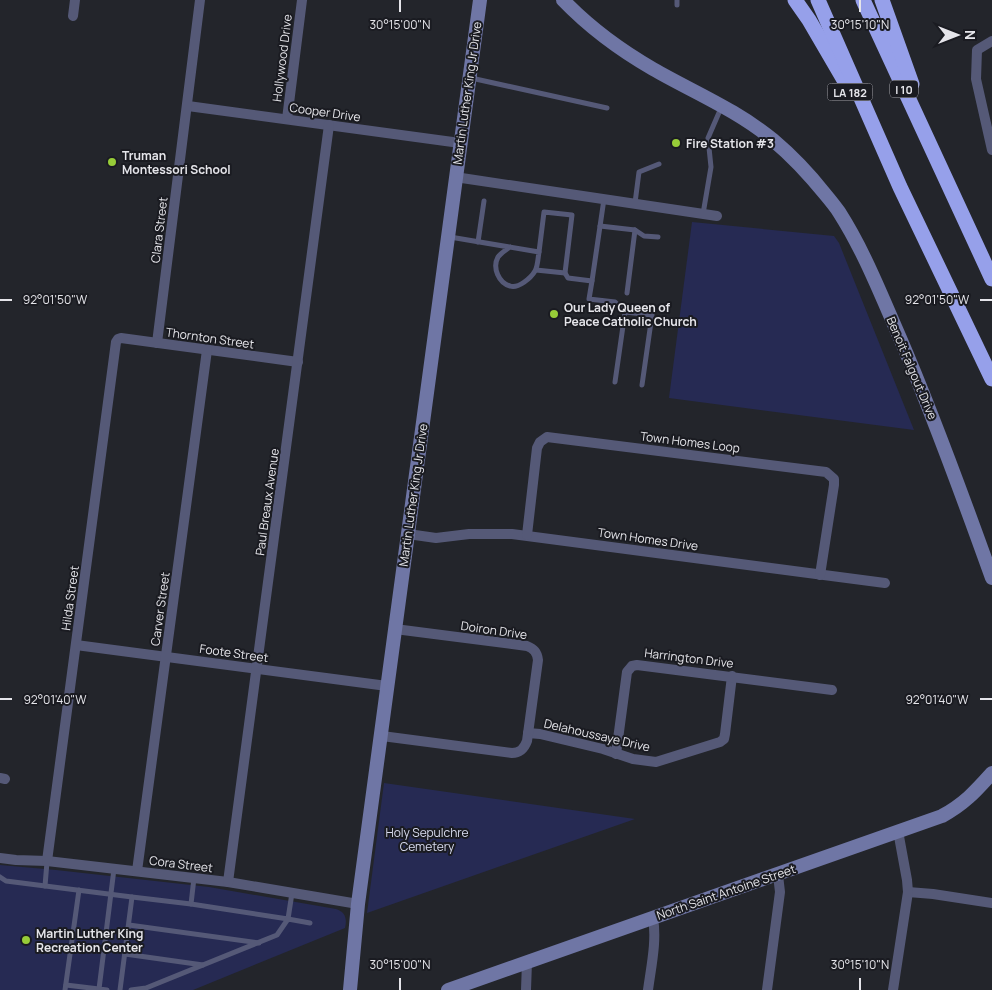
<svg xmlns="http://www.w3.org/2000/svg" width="992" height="990" font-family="Manrope,sans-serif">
<rect width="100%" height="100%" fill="#23252b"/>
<!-- green -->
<g fill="#262a53">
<polygon points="692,222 834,236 839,243 914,430 669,398"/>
<polygon points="384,783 635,819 367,913"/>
<path d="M0,865l56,5 153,17 127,22c10,3 11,11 9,19l-152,62h-193z"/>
</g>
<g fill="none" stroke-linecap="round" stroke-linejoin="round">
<!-- lane -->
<g stroke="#555977" stroke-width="5">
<polyline points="677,5 677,0"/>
<polyline points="471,78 607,108"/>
<polyline points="635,203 639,172 659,164"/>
<polyline points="703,214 711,167 708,138 721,108"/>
<polyline points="600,226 635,230 627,293"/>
<polyline points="635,230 644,236 658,237"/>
<path d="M450,237l89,15c-1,5 -1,14 -4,19 -4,7 -17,18 -25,15 -11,-3 -18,-18 -12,-29 3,-4 8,-7 12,-10"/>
<polyline points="478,242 484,201"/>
<polyline points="536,270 565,273 572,215 544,212 539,252"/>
<polyline points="565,273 568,278 592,281 604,199"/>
<polyline points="592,281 589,299 615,302 625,312 615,382"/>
<polyline points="625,312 652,315 642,385"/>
<polyline points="0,877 6,881 132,897 120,990"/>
<polyline points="194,878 191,904 288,919 292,893"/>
<polyline points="45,886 47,862"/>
<polyline points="132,897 191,904"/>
<polyline points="129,925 259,943"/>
<polyline points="125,954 203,965"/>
<polyline points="66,985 99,989"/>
<polyline points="65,990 79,890"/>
<polyline points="107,990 99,989 114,869"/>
<polyline points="131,990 146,988 277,935 288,919 310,923"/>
</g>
<!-- street -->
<g stroke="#555977" stroke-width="10">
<polyline points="73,16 75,0"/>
<polyline points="992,41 977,50 976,79 992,150"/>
<polyline points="188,106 460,143"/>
<polyline points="287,119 302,0"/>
<polyline points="455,177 717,216"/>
<polyline points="157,343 200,0"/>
<polyline points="408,534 436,538 469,534 512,534 885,583"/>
<polyline points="527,535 537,448 540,442 547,437 826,472 834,479 834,485 820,575"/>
<polyline points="76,645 387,686"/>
<polyline points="528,733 540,734 603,749 633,759 656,762 720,742 724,739 725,734 732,676"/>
<path d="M382,736l130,17c8,0 12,-4 15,-12l11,-81c-1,-8 -4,-11 -11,-14l-132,-17"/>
<polyline points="616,754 627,672 632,666 637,665 832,690"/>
<polyline points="0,778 5,779"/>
<polyline points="0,858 16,860 47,861 228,882 358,904"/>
<polyline points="47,861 116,342 118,339 121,338 298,362"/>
<polyline points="137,871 207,350"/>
<polyline points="228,882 329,125"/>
<polyline points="908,892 933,894 992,903"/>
<polyline points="526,990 527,962"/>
<path d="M648,990c3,-23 9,-49 5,-72"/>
<polyline points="767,990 780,892 778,875"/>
<polyline points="893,990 908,892 907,880 898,831"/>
</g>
<!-- secondary -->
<g stroke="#6f76a5" stroke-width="14">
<path d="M563,0c26,27 57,50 90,69 40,23 84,41 120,71 19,16 36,34 52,54 5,6 10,12 14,18 25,39 42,83 61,126 34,79 63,159 92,240"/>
<polyline points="350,990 358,904 480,0"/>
<path d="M448,990l494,-174c22,-12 33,-24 50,-43"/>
</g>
<!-- highway -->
<g stroke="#96a0ea" stroke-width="15">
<polyline points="795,0 809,20 844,80"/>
<polyline points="818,0 900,187 992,379"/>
<polyline points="863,0 992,279"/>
<polyline points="882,0 912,84"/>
</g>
</g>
<!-- ticks -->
<path fill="none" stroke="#e5e5ea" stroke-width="2" d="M400,0v12M860,0v12M0,300h12M980,300h12M0,699h12M980,699h12M400,978v12M860,978v12"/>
<!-- markers -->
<g fill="#97cc38" stroke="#1a1b21" stroke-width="2">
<circle cx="676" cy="143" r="5"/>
<circle cx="112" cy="162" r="5"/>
<circle cx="554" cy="314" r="5"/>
<circle cx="26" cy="940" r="5"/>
</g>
<g text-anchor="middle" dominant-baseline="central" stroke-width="4" stroke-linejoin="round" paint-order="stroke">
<!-- shield labels -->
<g fill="#1a1b21" stroke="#a8a8ae" stroke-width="1">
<rect x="890" y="80.5" width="28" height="17" rx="4"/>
<rect x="827.5" y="83.5" width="45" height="17" rx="4"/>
</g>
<g font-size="11" font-weight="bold" fill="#e5e5ea">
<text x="904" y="89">I 10</text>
<text x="850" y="92">LA 182</text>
</g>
<!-- street labels -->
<g font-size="12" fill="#e5e5ea" stroke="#1a1b21">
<text transform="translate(282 58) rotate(-83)">Hollywood Drive</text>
<text transform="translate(467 93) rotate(-82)">Martin Luther King Jr Drive</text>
<text transform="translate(325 112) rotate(8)">Cooper Drive</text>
<text transform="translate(159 230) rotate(-83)">Clara Street</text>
<text transform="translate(210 338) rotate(8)">Thornton Street</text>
<text transform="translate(912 368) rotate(67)">Benoit Falgout Drive</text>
<text transform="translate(690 442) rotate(7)">Town Homes Loop</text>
<text transform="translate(413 495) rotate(-82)">Martin Luther King Jr Drive</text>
<text transform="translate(267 502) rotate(-82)">Paul Breaux Avenue</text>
<text transform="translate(648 539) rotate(8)">Town Homes Drive</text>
<text transform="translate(70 598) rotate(-82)">Hilda Street</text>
<text transform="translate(160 609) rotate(-82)">Carver Street</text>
<text transform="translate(494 630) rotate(8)">Doiron Drive</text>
<text transform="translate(234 653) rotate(8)">Foote Street</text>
<text transform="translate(689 658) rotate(7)">Harrington Drive</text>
<text transform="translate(597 735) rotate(13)">Delahoussaye Drive</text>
<text transform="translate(181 864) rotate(7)">Cora Street</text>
<text transform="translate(726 892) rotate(-19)">North Saint Antoine Street</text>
</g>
<!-- poi labels -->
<g font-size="12" font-weight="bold" fill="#e5e5ea" stroke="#1a1b21" text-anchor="start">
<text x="686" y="143">Fire Station #3</text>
<text x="122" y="155">Truman<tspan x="122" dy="14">Montessori School</tspan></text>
<text x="564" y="307">Our Lady Queen of<tspan x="564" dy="14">Peace Catholic Church</tspan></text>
<text x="36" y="933">Martin Luther King<tspan x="36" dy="14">Recreation Center</tspan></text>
</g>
<!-- park labels -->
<g font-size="12" fill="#d9dcf0" stroke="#1a1b21">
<text x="427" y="832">Holy Sepulchre<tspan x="427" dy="14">Cemetery</tspan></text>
</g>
</g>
<g font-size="12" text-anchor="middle" fill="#e5e5ea" stroke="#1a1b21" stroke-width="4" stroke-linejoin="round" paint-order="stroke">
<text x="400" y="29">30°15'00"N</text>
<text x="860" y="29">30°15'10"N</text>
<text x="937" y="304">92°01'50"W</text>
<text x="55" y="304">92°01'50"W</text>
<text x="937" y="704">92°01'40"W</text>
<text x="55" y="704">92°01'40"W</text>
<text x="400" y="969">30°15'00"N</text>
<text x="860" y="969">30°15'10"N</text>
</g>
<!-- north arrow -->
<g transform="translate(957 35) rotate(90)" stroke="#1a1b21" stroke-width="4" paint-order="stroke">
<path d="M0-4L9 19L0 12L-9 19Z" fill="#e5e5ea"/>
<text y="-8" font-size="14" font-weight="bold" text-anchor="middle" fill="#e5e5ea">N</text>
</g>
</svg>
